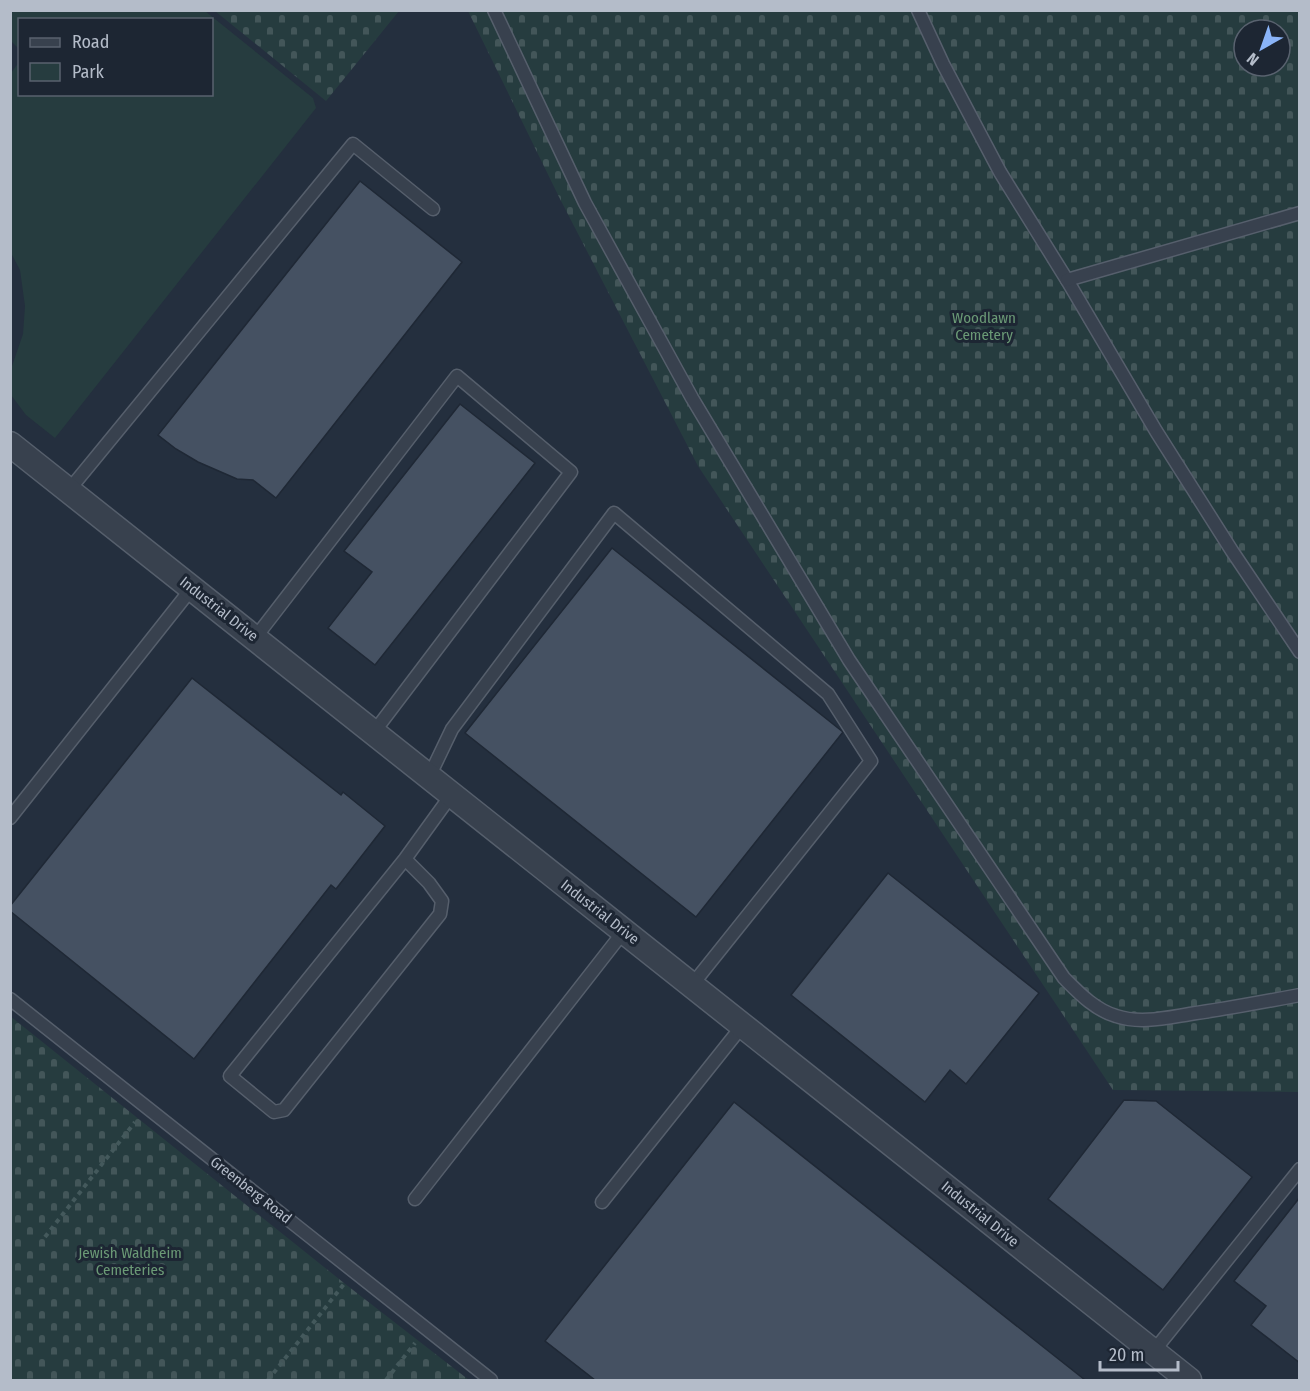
<svg xmlns="http://www.w3.org/2000/svg" width="1310" height="1391" font-family="'Fira Sans Condensed',sans-serif">
<defs>
<pattern id="cemetery-stones" width="16" height="16" patternUnits="userSpaceOnUse" patternTransform="scale(1.5)"><rect width="16" height="16" fill="#263c3f"/><path d="M2 7V4a2 2 0 0 1 4 0v3zM10 15v-3a2 2 0 0 1 4 0v3z" fill="#435659"/></pattern>
</defs>
<rect width="100%" height="100%" fill="#242f3e"/>
<!-- green -->
<polygon fill="#263c3f" points="13,11 205,11 313,98 316,108 55,438 26,415 11,395 11,369 23,334 25,306 20,270 11,253 11,73 19,62 20,94 212,94 212,20 20,20 19,49 11,41 11,14"/>
<!-- cemetery -->
<g fill="url(#cemetery-stones)" fill-rule="evenodd">
<polygon points="215,11 399,11 326,101"/>
<path d="M468,11h831v1081l-186,-2 -415,-624 -139,-269zM1244,30h36v36h-36z"/>
<polygon points="10,1016 344,1283 469,1380 11,1380"/>
</g>
<!-- building -->
<g fill="#455162" stroke="#1f2835" stroke-width="1.5">
<polygon points="360,181 462,262 276,498 253,480 237,479 198,462 176,449 158,435"/>
<polygon points="460,404 535,463 375,665 328,628 372,572 344,551"/>
<polygon points="612,548 843,732 696,917 465,733"/>
<polygon points="192,678 341,795 343,792 385,826 336,889 331,885 194,1059 10,911 10,906"/>
<polygon points="888,873 1039,993 966,1084 950,1070 925,1102 791,995"/>
<polygon points="1124,1100 1156,1101 1252,1177 1163,1290 1048,1199"/>
<polygon points="734,1102 1085,1380 595,1380 545,1341"/>
<polygon points="1300,1197 1300,1363 1251,1325 1266,1306 1234,1281"/>
</g>
<g fill="none" stroke-linecap="round" stroke-linejoin="round">
<defs>
<g id="lane">
<path d="M494,10l91,193 107,195 157,262 215,318c15,15 31,32 52,38 24,8 49,2 74,-2 36,-5 73,-12 110,-19"/>
<polyline points="918,10 943,64 1000,172 1067,280 1156,431 1232,551 1300,652"/>
<polyline points="1067,280 1300,213"/>
<polyline points="69,490 353,144 433,209"/>
<polyline points="255,638 457,376 571,472 374,732"/>
<polyline points="429,777 452,729 614,513 828,694 871,761 692,985"/>
<polyline points="10,818 192,588"/>
<polyline points="405,859 429,883 442,901 440,914 284,1110 274,1112 230,1076 405,859 452,794"/>
<polyline points="10,999 491,1380"/>
<polyline points="415,1199 624,931"/>
<polyline points="602,1202 743,1025"/>
<polyline points="1153,1352 1300,1169"/>
</g>
<polyline id="street" points="10,444 1189,1380"/>
</defs>
<!-- lane casing -->
<use href="#lane" stroke="#565f6c" stroke-width="15"/>
<!-- street casing -->
<use href="#street" stroke="#565f6c" stroke-width="27"/>
<!-- path -->
<g stroke="#44595c" stroke-width="4" stroke-dasharray="4.5 4.5" stroke-linecap="butt">
<polyline points="45,1237 135,1122"/>
<polyline points="268,1380 344,1284"/>
<polyline points="386,1380 415,1343"/>
</g>
<!-- lane -->
<use href="#lane" stroke="#38414e" stroke-width="12"/>
<!-- street -->
<use href="#street" stroke="#38414e" stroke-width="24"/>
</g>
<g text-anchor="middle" dominant-baseline="central" stroke-width="6" stroke-linejoin="round" paint-order="stroke">
<!-- park labels -->
<g font-size="15" fill="#6b9a76" stroke="#1d2633">
<text x="984" y="318">Woodlawn<tspan x="984" dy="17">Cemetery</tspan></text>
<text x="130" y="1253">Jewish Waldheim<tspan x="130" dy="17">Cemeteries</tspan></text>
</g>
<!-- street labels -->
<g font-size="15" fill="#b4bcc9" stroke="#1d2633">
<text transform="translate(219 609) rotate(38)">Industrial Drive</text>
<text transform="translate(600 912) rotate(38)">Industrial Drive</text>
<text transform="translate(251 1190) rotate(38)">Greenberg Road</text>
<text transform="translate(980 1214) rotate(39)">Industrial Drive</text>
</g>
</g>
<!-- border -->
<rect width="1310" height="1391" fill="none" stroke="#b4bcc9" stroke-width="24"/>
<!-- legend -->
<rect x="18" y="18" width="195" height="78" fill="#1d2633" stroke="#59626f" stroke-width="1.5"/>
<rect x="30" y="38" width="30" height="9" fill="#38414e" stroke="#59626f" stroke-width="1.5"/>
<text x="72" y="48" font-size="18" fill="#b4bcc9">Road</text>
<rect x="30" y="63" width="30" height="18" fill="#263c3f" stroke="#59626f" stroke-width="1.5"/>
<text x="72" y="78" font-size="18" fill="#b4bcc9">Park</text>
<!-- north arrow -->
<g transform="translate(1262 48) rotate(220)"><circle r="28" fill="#1d2633" stroke="#59626f" stroke-width="1.5"/>
<path d="M0-4.5L10 22L0 15L-10 22Z" fill="#8ab4f8"/>
<text y="-9" font-size="16" font-weight="bold" text-anchor="middle" fill="#b4bcc9">N</text>
</g>
<!-- scale -->
<path d="M1100 1361v9h78v-9" fill="none" stroke="#b4bcc9" stroke-width="3"/>
<text x="1109" y="1361" font-size="18" fill="#b4bcc9" stroke="#1d2633" stroke-width="4.5" paint-order="stroke">20 m</text>
</svg>
